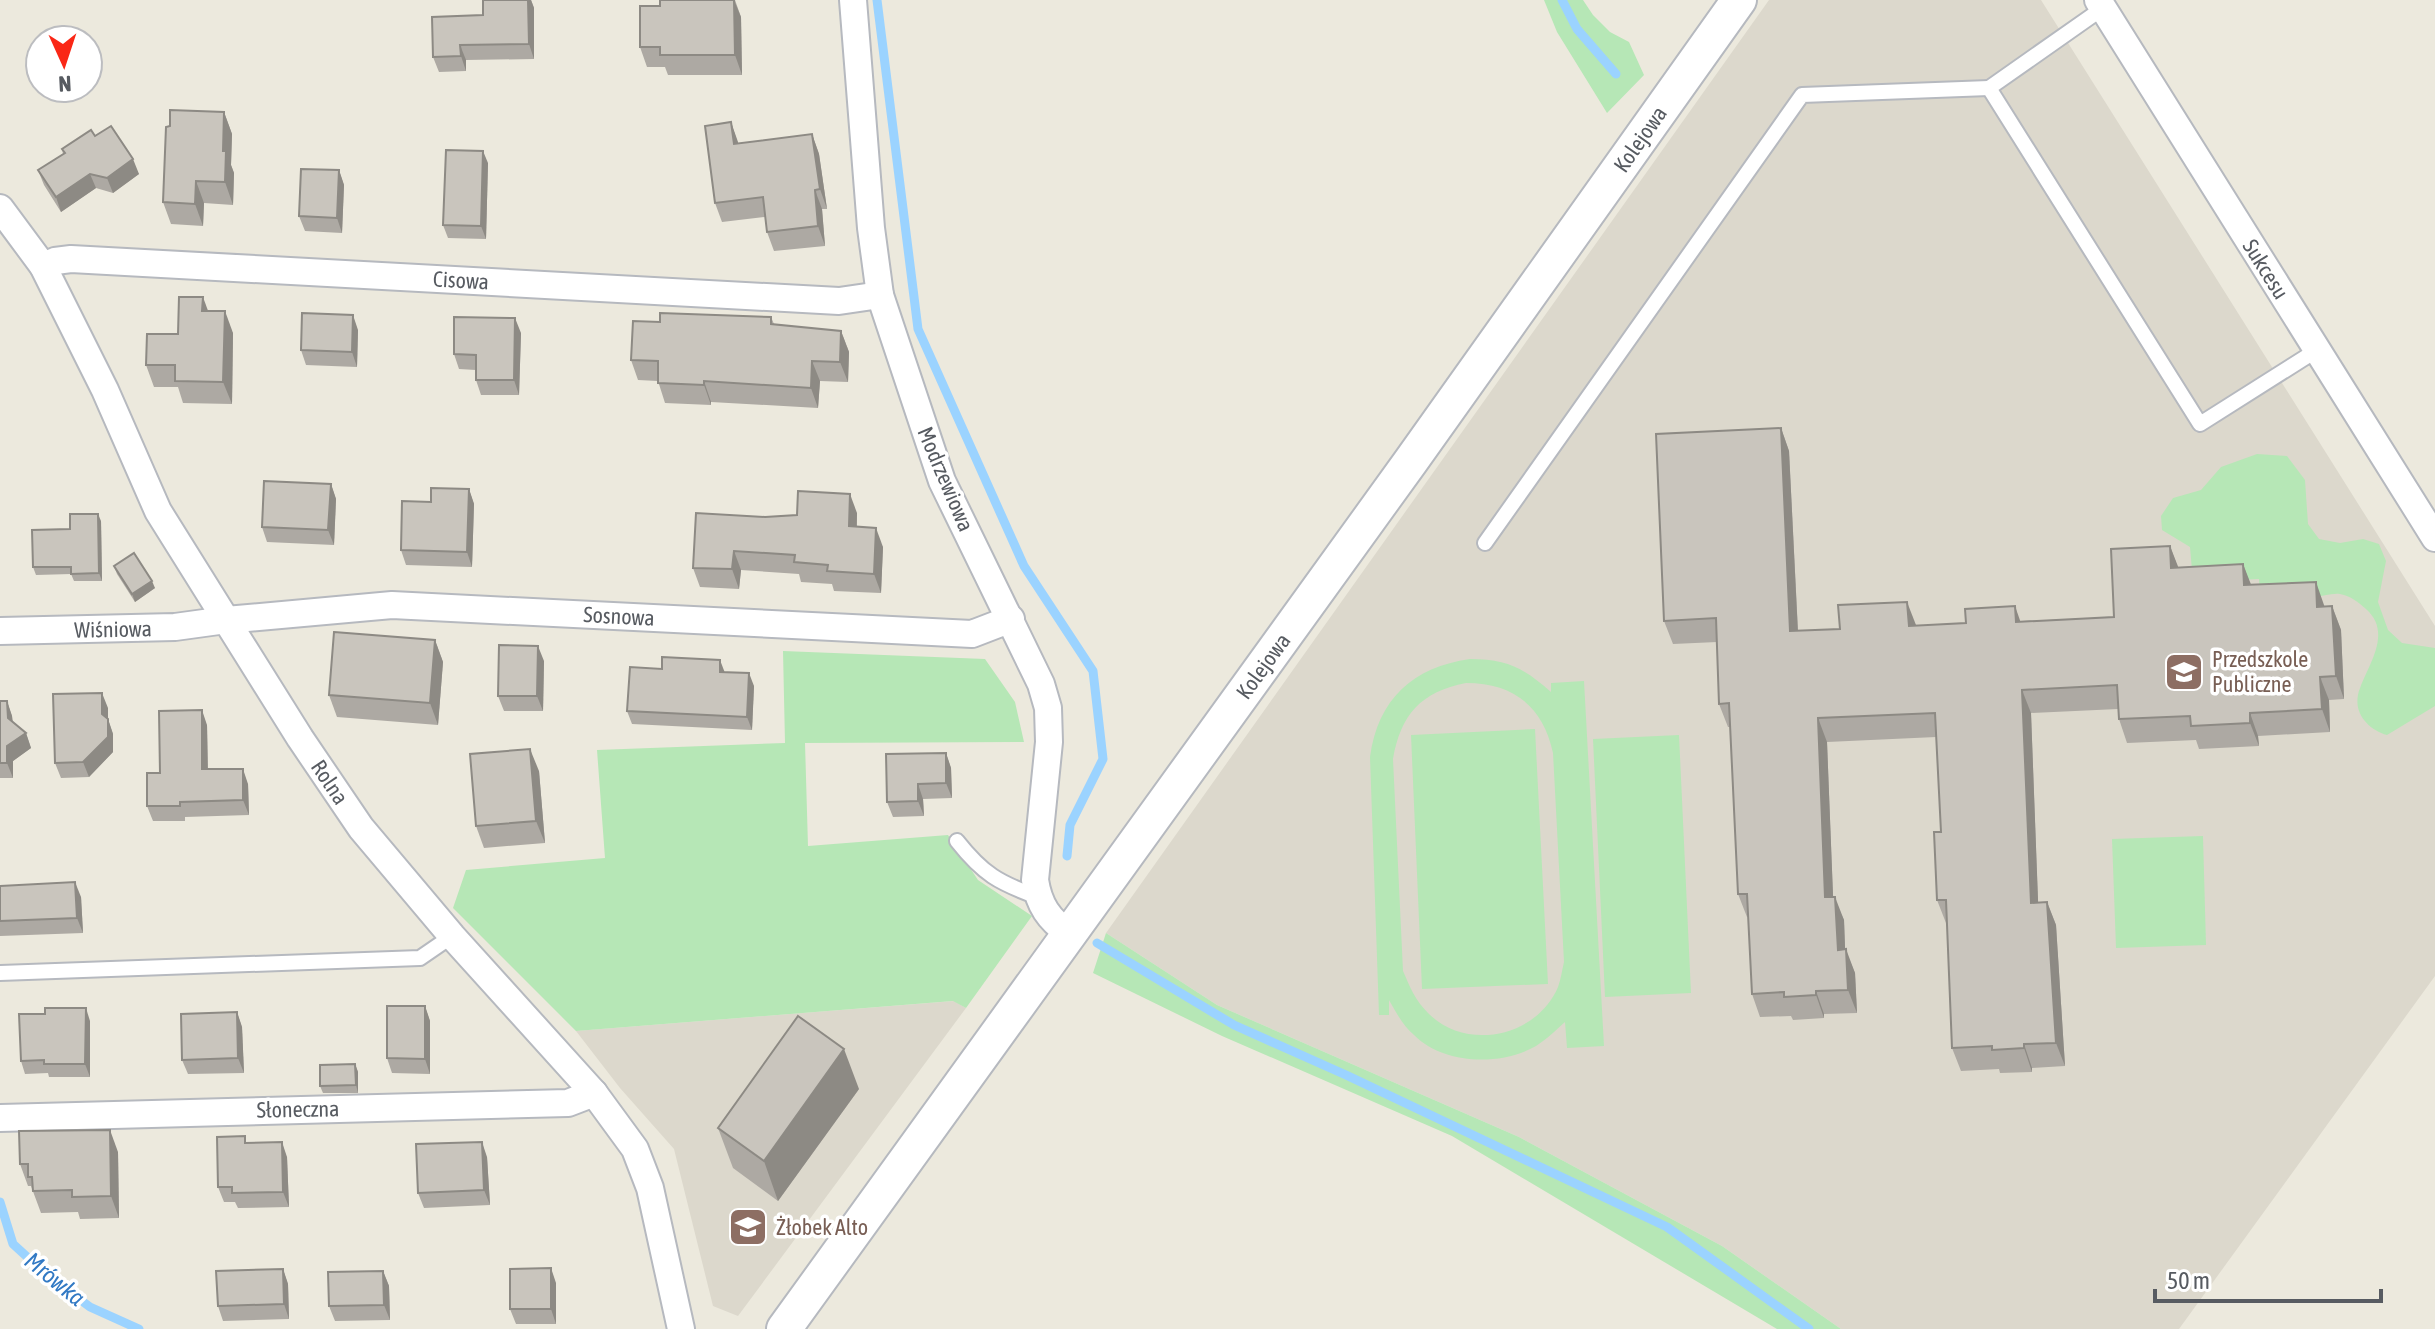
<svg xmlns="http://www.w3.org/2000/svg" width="2435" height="1329" font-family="'Asap Condensed',sans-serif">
<rect width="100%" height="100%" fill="#ece9dd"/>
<!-- education -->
<g fill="#dcd8cc">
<polygon points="1769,0 2041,0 2435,626 2435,976 2179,1329 1841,1329 1722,1246 1519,1137 1217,1005 1106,933"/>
<polygon points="954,1001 966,1008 738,1316 713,1306 674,1149 620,1088 576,1031"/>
</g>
<!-- green -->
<g fill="#b6e7b6" fill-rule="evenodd">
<polygon points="1544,0 1583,0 1593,15 1610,32 1629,42 1644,75 1607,113 1557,32"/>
<path d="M2257,454l30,2 18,24 3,44 11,15 21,4 23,-4 16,5 7,17 -8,41 10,28 14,13 33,5v58l-48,29c-17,-5 -33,-20 -29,-40 6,-26 37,-60 8,-86 -8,-7 -15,-13 -26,-15 -8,-1 -16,2 -24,3 -19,1 -37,1 -56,2l-1,-20 -66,3 -3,-35 -28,-17 -1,-14 12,-18 28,-8 20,-23z"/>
<polygon points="783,651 985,659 1015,702 1024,742 805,743 808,846 948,835 978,880 1032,916 966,1008 953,1001 576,1031 453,908 466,870 605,858 597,750 785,743"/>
<path d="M1470,659c37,0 54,9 81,33v-9l33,-2 20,365 -37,2 -2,-26c-10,9 -18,17 -29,24 -35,20 -92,19 -122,-11 -11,-9 -18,-23 -25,-35v15h-10l-9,-258c8,-58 43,-90 100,-98zM1466,683c47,0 77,23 87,70l11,209c-2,8 -3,17 -6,25 -21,50 -92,65 -130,26 -13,-13 -18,-26 -25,-42l-10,-212c8,-45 28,-67 73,-76z"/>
<polygon points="1535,729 1548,984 1422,989 1411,735"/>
<polygon points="1679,735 1691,993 1605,997 1593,739"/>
<polygon points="2203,836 2206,945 2116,948 2112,839"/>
<polygon points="1106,933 1217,1005 1519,1137 1722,1246 1841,1329 1777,1329 1452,1136 1222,1036 1093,973"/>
</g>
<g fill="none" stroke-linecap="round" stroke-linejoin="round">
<!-- stream -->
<g stroke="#9bd3ff" stroke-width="9">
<polyline points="877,0 918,329 1024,566 1093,671 1103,759 1070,825 1067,856"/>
<polyline points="1562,0 1577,29 1616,74"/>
<polyline points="1097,943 1234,1025 1346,1075 1667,1227 1809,1329"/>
<polyline points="0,1202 13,1244 47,1275 90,1307 139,1329"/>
</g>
<defs>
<g id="service">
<polyline points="2103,8 1989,88 2200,424 2317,350"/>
<polyline points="1485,543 1802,95 1989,88"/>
<path d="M957,841c26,33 42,42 81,56"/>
<polyline points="0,973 420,958 452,936"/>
</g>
<g id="minor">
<path d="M853,0l18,228 9,67 62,186 99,203 7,24 1,34 -14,138c4,26 14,39 34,54"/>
<polyline points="2098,0 2435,538"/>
<polyline points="0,208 43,266 105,390 158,511 300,738 361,828 452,936 594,1093 635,1149 650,1188 681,1329"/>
<polyline points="43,266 55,261 71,259 839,301 880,295"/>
<polyline points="0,631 175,627 226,620 392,605 972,634 1011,619"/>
<polyline points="0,1118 568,1103 594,1093"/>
</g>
<polyline id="tertiary" points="784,1329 1411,461 1739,0"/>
</defs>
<!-- service casing -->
<use href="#service" stroke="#b6b9bf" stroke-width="18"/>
<!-- minor casing -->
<use href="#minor" stroke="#b6b9bf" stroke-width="30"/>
<!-- tertiary casing -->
<use href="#tertiary" stroke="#b6b9bf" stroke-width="38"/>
<!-- service -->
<use href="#service" stroke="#fff" stroke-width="14"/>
<!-- minor -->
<use href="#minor" stroke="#fff" stroke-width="26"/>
<!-- tertiary -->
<use href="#tertiary" stroke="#fff" stroke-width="34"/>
</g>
<!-- wall -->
<g fill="#ada9a3">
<polygon points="483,0 531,0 534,8 534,59 466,60 466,71 439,72 433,57 483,15"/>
<polygon points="660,0 735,0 741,17 742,75 668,75 665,67 647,67 640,47 660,6"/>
<polygon points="224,112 232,134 231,165 234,173 233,205 204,203 203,226 171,224 163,202"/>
<polygon points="731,122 738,144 812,134 819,154 827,209 822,209 825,246 774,251 767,232 765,217 722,222 715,203"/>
<polygon points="95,136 139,174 113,193 96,188 61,212 44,185 38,170 63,154 62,149"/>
<polygon points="488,163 486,239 448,238 443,225"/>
<polygon points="339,170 344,185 342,233 305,231 299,216"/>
<polygon points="208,311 233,333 232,404 183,403 178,387 154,387 146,365 178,334"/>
<polygon points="771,317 774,324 841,331 849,352 848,382 820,381 818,408 711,402 711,405 665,403 658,381 638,380 631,360 660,322"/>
<polygon points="358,330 357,367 306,365 301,350"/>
<polygon points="521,333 519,395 481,395 476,380 476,370 459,369 454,354"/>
<polygon points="1781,428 1789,451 1798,631 2114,617 2170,546 2178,568 2243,564 2250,584 2324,605 2325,607 2332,606 2341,630 2344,699 2329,700 2330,732 2258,736 2259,746 2199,749 2196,740 2127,743 2119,719 2118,709 2031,713 2038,903 2047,902 2056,925 2065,1066 2032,1068 2032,1072 2000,1073 1999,1069 1961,1071 1952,1048 1947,923 1946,923 1937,900 1941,832 1936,737 1827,742 1833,897 1844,920 1845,949 1855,973 1857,1013 1824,1014 1824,1018 1793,1020 1791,1016 1760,1017 1752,994 1748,917 1747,917 1738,894 1730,727 1728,727 1719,704 1717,642 1673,644 1664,621"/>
<polygon points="331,484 336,499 334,545 267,542 262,527"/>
<polygon points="469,489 474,504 472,567 406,565 401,550 431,502"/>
<polygon points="857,513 857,527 883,547 881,593 834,591 832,584 801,582 799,574 741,570 739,589 700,587 693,568 765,517"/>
<polygon points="101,521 102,581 74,581 71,574 36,575 33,567 70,529"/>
<polygon points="114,566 155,588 135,602 117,574"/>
<polygon points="435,640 443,662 438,725 337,717 329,695"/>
<polygon points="544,661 543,711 504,711 498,696"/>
<polygon points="725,672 754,686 752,730 632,724 627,711"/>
<polygon points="0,701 7,701 12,716 13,722 26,733 31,748 13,761 13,778 0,778"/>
<polygon points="108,708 108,719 113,734 113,752 89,777 61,778 55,763"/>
<polygon points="207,725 208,769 248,784 249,815 185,817 185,821 153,821 147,806 160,773"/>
<polygon points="946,753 951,768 952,798 923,799 924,816 893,817 887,802"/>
<polygon points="539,771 545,843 484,848 476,826"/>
<polygon points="0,886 81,897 83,933 0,936"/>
<polygon points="425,1006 430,1021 430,1074 392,1073 387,1058"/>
<polygon points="237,1012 242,1027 244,1073 188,1074 182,1060"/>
<polygon points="90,1021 90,1077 49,1077 48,1073 25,1074 21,1061"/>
<polygon points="355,1064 358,1072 358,1093 323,1093 320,1086"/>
<polygon points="859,1089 778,1201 733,1168 718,1128"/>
<polygon points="247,1143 287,1157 289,1207 238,1208 235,1202 224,1202 218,1187"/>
<polygon points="118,1152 119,1218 80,1219 78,1212 41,1213 31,1186 28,1186 20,1164"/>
<polygon points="487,1157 490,1205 424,1208 418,1193"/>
<polygon points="283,1269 288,1284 289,1319 223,1321 218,1306"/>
<polygon points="383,1271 389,1286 390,1320 335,1321 329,1306"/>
<polygon points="556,1283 556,1324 516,1324 510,1309"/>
</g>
<!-- shaded-wall -->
<g fill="#8d8a84">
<polygon points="528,0 531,0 534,8 534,59 529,44"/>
<polygon points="734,0 741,17 742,75 735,55"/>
<polygon points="460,45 466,60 466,71 461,56"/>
<polygon points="224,112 232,134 231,165 234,173 233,205 225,182 223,151"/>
<polygon points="731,122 738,142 741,164 734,144"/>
<polygon points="812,134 819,154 827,209 820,189"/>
<polygon points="483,151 488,163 486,239 481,226"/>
<polygon points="133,159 139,174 113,193 107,178"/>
<polygon points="339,170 344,185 342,233 337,218"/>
<polygon points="90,174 96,188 61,212 56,197"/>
<polygon points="196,181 204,203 203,226 195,204"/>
<polygon points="815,190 822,209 825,246 818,226"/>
<polygon points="203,297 211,319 202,311"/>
<polygon points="225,311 233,333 232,404 223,382"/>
<polygon points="353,315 358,330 357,367 352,352"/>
<polygon points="515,318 521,333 519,395 514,380"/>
<polygon points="841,331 849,352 848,382 840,362"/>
<polygon points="812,361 820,381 818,408 811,388"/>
<polygon points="704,381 711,402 711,405 704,385"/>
<polygon points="1781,428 1789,451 1799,654 1790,631"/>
<polygon points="331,484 336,499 334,545 328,530"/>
<polygon points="469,489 474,504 472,567 467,552"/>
<polygon points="850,494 857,513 856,546 849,526"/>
<polygon points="98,514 101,521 102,581 99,573"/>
<polygon points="876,528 883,547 881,593 874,574"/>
<polygon points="2170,546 2179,569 2171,568"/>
<polygon points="734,551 741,570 739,589 732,569"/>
<polygon points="2243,564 2252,587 2244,585"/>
<polygon points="152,581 155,588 135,602 132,594"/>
<polygon points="2316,582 2324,605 2325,630 2317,607"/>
<polygon points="1907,602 1916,625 1917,649 1909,626"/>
<polygon points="2015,606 2023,629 2016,622"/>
<polygon points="2332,606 2341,630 2344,699 2336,676"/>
<polygon points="435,640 443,662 438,725 430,703"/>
<polygon points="538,646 544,661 543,711 537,696"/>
<polygon points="720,660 725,673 720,672"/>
<polygon points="749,673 754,686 752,730 747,717"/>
<polygon points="2320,677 2329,700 2330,732 2322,709"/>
<polygon points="2022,690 2031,713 2039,926 2031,903"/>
<polygon points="102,693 108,708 108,719 113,734 113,752 89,777 83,762 102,714"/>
<polygon points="7,701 12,716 13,733 8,718"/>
<polygon points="202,710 207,725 208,784 202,769"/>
<polygon points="2250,713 2258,736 2259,746 2250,723"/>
<polygon points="1818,718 1827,742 1834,920 1825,897"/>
<polygon points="26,733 31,748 13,761 13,778 7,763 7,746"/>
<polygon points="530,749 539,771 545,843 536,821"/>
<polygon points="946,753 951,768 952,798 946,783"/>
<polygon points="243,769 248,784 249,815 243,800"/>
<polygon points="918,784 923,799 924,816 918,801"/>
<polygon points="75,882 81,897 83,933 77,918"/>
<polygon points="1835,897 1844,920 1846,973 1838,950"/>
<polygon points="2047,902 2056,925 2065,1066 2056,1043"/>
<polygon points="1846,949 1855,973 1857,1013 1848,990"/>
<polygon points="1816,991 1824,1014 1824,1018 1816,995"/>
<polygon points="425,1006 430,1021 430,1074 425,1059"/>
<polygon points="86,1008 90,1021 90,1077 85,1064"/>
<polygon points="237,1012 242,1027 244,1073 238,1058"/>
<polygon points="2024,1044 2032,1068 2032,1072 2024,1048"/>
<polygon points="844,1049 859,1089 778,1201 764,1161"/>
<polygon points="355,1064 358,1072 358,1093 356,1085"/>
<polygon points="110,1130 118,1152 119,1218 111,1196"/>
<polygon points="282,1142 287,1157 289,1207 283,1192"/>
<polygon points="482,1142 487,1157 490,1205 484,1190"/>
<polygon points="551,1268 556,1283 556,1324 551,1309"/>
<polygon points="283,1269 288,1284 289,1319 284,1304"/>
<polygon points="383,1271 389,1286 390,1320 384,1305"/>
</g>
<!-- building -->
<g fill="#c9c5bd" stroke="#8d8a84" stroke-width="2">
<polygon points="483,0 528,0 529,44 460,45 461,56 433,57 432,17 483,15"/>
<polygon points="660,0 734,0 735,55 660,55 660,47 640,47 640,6 660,6"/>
<polygon points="170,110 224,112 223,151 226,151 225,182 196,181 195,204 163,202 166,127 170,126"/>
<polygon points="731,122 734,144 812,134 820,189 815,190 818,226 767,232 763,197 715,203 705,126"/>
<polygon points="111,126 133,159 107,178 90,174 56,197 38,170 65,153 62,149 91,130 95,136"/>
<polygon points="446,150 483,151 481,226 443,225"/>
<polygon points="301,169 339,170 337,218 299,216"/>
<polygon points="179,297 203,297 202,311 225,311 223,382 175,381 175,365 146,365 147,334 178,334"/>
<polygon points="302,313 353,315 352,352 301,350"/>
<polygon points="660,313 771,317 771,324 841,331 840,362 812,361 811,388 704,381 704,385 658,383 658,361 631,360 633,321 660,322"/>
<polygon points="454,317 515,318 514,380 476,380 476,355 454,354"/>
<polygon points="1781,428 1790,631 1840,629 1838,605 1907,602 1909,626 1966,623 1965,609 2015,606 2016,622 2114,617 2111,549 2170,546 2171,568 2243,564 2244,585 2316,582 2317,607 2332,606 2336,676 2320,677 2322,709 2250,713 2250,723 2191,726 2190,716 2119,719 2117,685 2022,690 2031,903 2047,902 2056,1043 2024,1044 2024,1048 1992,1050 1992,1046 1952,1048 1946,900 1937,900 1934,832 1941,832 1935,713 1818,718 1825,897 1835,897 1838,950 1846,949 1848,990 1816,991 1816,995 1784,997 1784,992 1752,994 1747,894 1738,894 1729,703 1719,704 1716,618 1664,621 1656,434"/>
<polygon points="264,481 331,484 328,530 262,527"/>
<polygon points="431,488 469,489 467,552 401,550 402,501 431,502"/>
<polygon points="798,491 850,494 849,526 876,528 874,574 827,571 828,565 794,562 795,555 734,551 732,569 693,568 696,513 765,517 797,515"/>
<polygon points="70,514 98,514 99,573 71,574 71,567 33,567 32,530 70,529"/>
<polygon points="134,553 152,581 132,594 114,566"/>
<polygon points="334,632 435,640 430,703 329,695"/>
<polygon points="499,645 538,646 537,696 498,696"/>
<polygon points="662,657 720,660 720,672 749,673 747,717 627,711 630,667 662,669"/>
<polygon points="102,693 102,714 108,719 108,737 83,762 55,763 53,694"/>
<polygon points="0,701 7,701 8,718 26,733 7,746 7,763 0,763"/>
<polygon points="202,710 202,769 243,769 243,800 180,802 180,806 147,806 147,773 160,773 159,711"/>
<polygon points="530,749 536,821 476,826 470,754"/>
<polygon points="946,753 946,783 918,784 918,801 887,802 886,754"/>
<polygon points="75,882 77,918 0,921 0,886"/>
<polygon points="387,1006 425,1006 425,1059 387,1058"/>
<polygon points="45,1008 86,1008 85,1064 44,1064 44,1060 21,1061 19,1014 45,1014"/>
<polygon points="237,1012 238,1058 182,1060 181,1014"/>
<polygon points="798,1016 844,1049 764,1161 718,1128"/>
<polygon points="355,1064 356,1085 320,1086 320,1065"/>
<polygon points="110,1130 111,1196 72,1197 72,1190 33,1191 32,1177 28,1177 28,1164 20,1164 19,1131"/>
<polygon points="245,1136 245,1143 282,1142 283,1192 232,1193 232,1187 218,1187 217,1137"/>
<polygon points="482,1142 484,1190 418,1193 416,1144"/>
<polygon points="551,1268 551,1309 510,1309 510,1269"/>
<polygon points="283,1269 284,1304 218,1306 216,1271"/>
<polygon points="383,1271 384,1305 329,1306 328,1272"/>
</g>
<!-- icons -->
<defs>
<symbol id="school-square" viewBox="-11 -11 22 22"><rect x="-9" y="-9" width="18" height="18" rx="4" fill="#8d6e63" stroke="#fff"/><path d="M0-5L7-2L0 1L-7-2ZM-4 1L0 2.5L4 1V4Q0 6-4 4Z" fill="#fff"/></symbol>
</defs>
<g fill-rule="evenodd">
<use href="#school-square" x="2162" y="650" width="44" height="44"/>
<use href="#school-square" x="726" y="1205" width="44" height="44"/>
</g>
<g text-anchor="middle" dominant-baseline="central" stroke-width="7" stroke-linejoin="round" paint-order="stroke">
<!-- street labels -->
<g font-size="22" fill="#575b61" stroke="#fff">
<text transform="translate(1640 139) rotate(-55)">Kolejowa</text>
<text transform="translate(2266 269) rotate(58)">Sukcesu</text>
<text transform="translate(461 280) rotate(3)">Cisowa</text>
<text transform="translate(946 479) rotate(67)">Modrzewiowa</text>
<text transform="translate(619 616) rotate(3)">Sosnowa</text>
<text transform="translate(113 629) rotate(-1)">Wiśniowa</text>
<text transform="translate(1263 666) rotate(-54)">Kolejowa</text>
<text transform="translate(330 782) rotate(56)">Rolna</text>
<text transform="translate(298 1109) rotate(-1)">Słoneczna</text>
</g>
<!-- education labels -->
<g font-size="22" fill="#785e54" stroke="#fff" text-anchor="start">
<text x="2212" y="659">Przedszkole<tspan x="2212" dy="25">Publiczne</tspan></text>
<text x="776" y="1227">Żłobek Alto</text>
</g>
<!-- water labels -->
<g font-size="24" font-style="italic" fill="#3179c4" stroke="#fff">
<text transform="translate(55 1279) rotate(39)">Mrówka</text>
</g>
</g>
<!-- north arrow -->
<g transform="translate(64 64) rotate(177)"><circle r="38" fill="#ffffff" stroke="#bcbdc0" stroke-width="2"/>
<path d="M0-6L14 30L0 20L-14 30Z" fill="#fa2716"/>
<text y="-12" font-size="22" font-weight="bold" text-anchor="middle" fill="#575b61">N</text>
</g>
<!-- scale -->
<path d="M2155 1289v12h226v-12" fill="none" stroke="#575b61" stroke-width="4"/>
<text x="2167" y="1289" font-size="24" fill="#575b61" stroke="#ffffff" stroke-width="6" paint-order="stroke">50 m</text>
</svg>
